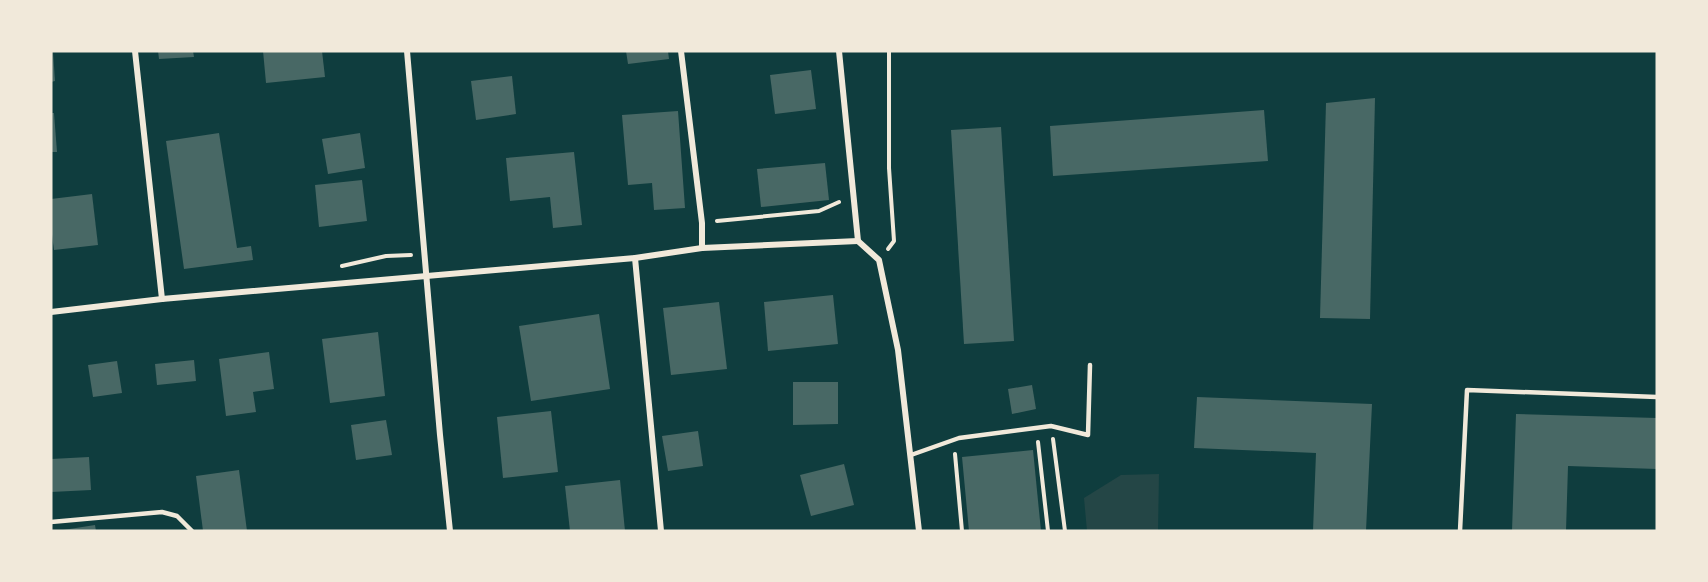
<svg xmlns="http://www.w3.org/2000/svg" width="1708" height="582" font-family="'Golos Text',sans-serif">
<rect width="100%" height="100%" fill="#0f3d3e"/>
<!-- green -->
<polygon fill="#244646" points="1159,474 1158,531 1087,531 1084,498 1121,475"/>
<!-- building -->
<g fill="#486865">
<polygon points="158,51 193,51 194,57 159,59"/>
<polygon points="263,51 322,51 325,77 266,83"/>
<polygon points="626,51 668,51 669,59 628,64"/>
<polygon points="51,52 53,52 55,81 51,82"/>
<polygon points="811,70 816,109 775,114 770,75"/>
<polygon points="512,76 516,114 476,120 471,81"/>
<polygon points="1375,98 1370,319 1320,318 1326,103"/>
<polygon points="1264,110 1268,161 1053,176 1050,126"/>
<polygon points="678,111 685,208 654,210 652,183 628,185 622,115"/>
<polygon points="51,113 54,113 57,152 51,152"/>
<polygon points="1001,127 1014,341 964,344 951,130"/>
<polygon points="219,133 237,248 251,246 253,260 184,269 166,141"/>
<polygon points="360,133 365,168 328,174 322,139"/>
<polygon points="574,152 582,225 553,228 550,197 510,201 506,158"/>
<polygon points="825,163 829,200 761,207 757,169"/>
<polygon points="362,180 367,221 319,227 315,185"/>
<polygon points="92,194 98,245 54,250 51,227 51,199"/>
<polygon points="833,295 838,344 768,351 764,302"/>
<polygon points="719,302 727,369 671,375 663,308"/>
<polygon points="599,314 610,389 531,401 519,326"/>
<polygon points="378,332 385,396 330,403 322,339"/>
<polygon points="269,352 274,389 253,392 256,412 226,416 219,359"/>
<polygon points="194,360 196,381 157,385 155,364"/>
<polygon points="117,361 122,393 93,397 88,365"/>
<polygon points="793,382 838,382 838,424 793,425"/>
<polygon points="1032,385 1036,409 1012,414 1008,389"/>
<polygon points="1197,397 1372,404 1366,531 1313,531 1316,453 1194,448"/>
<polygon points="551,411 558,472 503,478 497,417"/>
<polygon points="1516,414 1657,418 1657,469 1568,466 1566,531 1512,531"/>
<polygon points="386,420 392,455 356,460 351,425"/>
<polygon points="698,431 703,466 668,471 662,436"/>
<polygon points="1033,450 1041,531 969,531 962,457"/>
<polygon points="89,457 91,490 51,492 51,459"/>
<polygon points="844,464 854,505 811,516 800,475"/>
<polygon points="239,470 247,531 203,531 196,476"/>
<polygon points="620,480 625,531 570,531 565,486"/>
<polygon points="95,525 96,531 63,531 63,530"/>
</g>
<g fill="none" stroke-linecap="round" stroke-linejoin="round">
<!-- path -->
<g stroke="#f1e9da" stroke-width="4">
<polyline points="717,221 819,211 839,202"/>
<polyline points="888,249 894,241 889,168 889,51"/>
<polyline points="342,266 386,256 411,255"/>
<polyline points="1053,439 1065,531"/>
<polyline points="1038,442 1048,531"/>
<polyline points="955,454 962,531"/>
</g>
<!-- service -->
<g stroke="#f1e9da" stroke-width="4.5">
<polyline points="911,455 959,438 1051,426 1088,435 1090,365"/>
<polyline points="51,522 162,512 177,516 192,531"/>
<polyline points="1460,531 1467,390 1657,397"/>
</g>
<!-- minor -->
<g stroke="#f1e9da" stroke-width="6">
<polyline points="135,51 162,299"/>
<polyline points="407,51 440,435 450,531"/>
<polyline points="681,51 702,223 702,248"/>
<polyline points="839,51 858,241 879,260 898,350 919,531"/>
<polyline points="635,258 661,531"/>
<polyline points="51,312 162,299 635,258 702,248 858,241"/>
</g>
</g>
<!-- border -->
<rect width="1708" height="582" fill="none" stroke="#f1e9da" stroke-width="105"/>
</svg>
